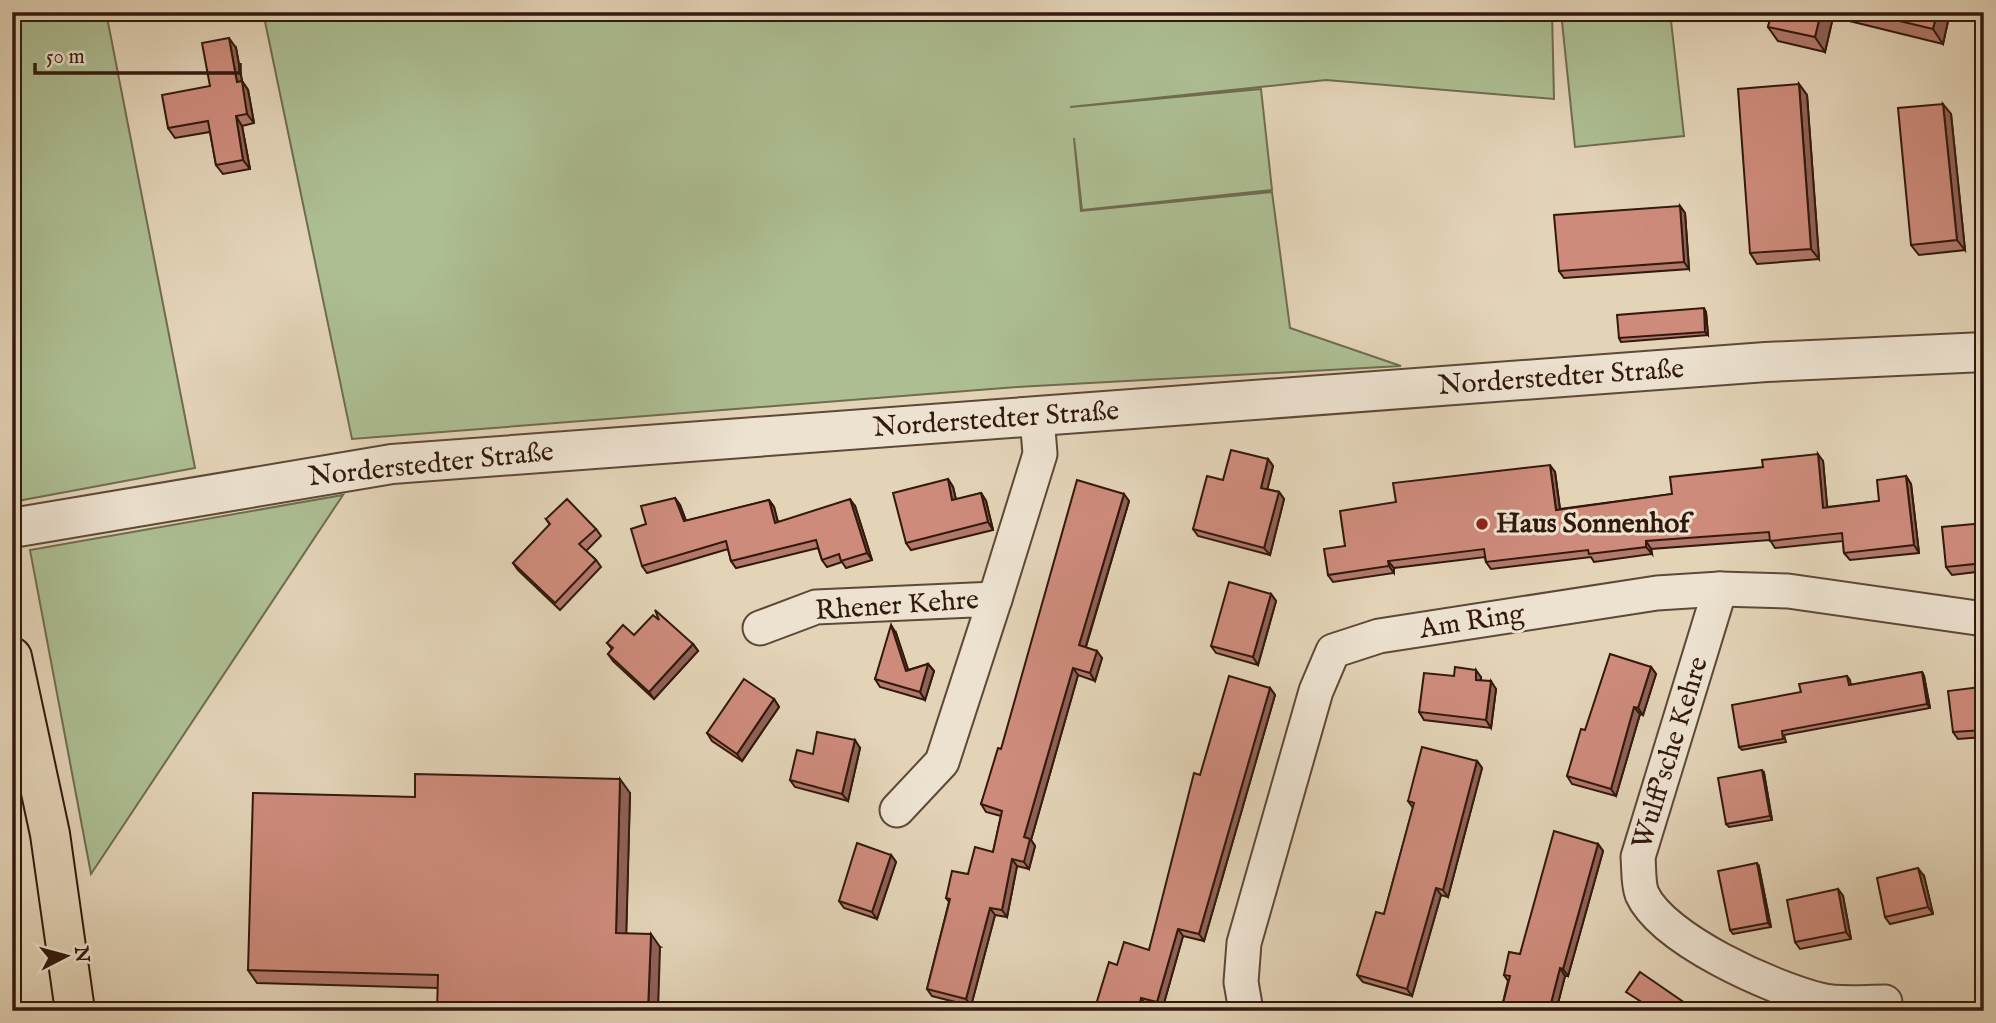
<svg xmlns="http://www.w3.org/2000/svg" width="1996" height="1023" font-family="'IM FELL English',serif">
<rect width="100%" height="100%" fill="#e3d3b7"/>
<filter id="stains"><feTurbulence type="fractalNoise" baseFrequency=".00286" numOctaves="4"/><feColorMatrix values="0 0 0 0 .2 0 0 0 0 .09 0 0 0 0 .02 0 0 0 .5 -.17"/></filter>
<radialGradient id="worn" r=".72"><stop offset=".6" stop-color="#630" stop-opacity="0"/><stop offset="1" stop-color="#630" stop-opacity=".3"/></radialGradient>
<!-- green -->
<g fill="#adbe93" stroke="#706c50" stroke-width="2">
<polygon points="12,12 106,12 195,468 12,502"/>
<polygon points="263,12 1552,12 1554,99 1326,80 1070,107 1261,89 1272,190 1082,210 1074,138 1081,211 1272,192 1290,328 1401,366 1017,387 352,439"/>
<polygon points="1561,12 1670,12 1684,136 1575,147"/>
<polygon points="343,495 91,874 30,550"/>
</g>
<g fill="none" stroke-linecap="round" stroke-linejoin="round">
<defs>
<g id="minor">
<path d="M1720,589l-82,268c1,11 0,27 4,37 21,46 130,94 178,106 19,5 44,2 65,2"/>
<polyline points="995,599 1040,454 1037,417"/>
<polyline points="760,628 816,607 995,599 942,762 897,810"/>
<polyline points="1246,1011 1241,982 1244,943 1316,691 1333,651 1379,636 1657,593 1720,589 1788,591 1984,619"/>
</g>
<polyline id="tertiary" points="12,528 392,464 1766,362 1984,352"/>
<polyline id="primary" points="12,657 50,834 75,1011"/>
</defs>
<!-- minor casing -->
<use href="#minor" stroke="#5e4837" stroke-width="37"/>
<!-- tertiary casing -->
<use href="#tertiary" stroke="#5e4837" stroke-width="42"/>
<!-- primary casing -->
<use href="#primary" stroke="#32190c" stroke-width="42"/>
<!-- minor -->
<use href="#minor" stroke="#ede2d0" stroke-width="33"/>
<!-- tertiary -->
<use href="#tertiary" stroke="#ede2d0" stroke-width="38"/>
<!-- primary -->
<use href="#primary" stroke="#e3d3b7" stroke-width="38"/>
</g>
<!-- wall -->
<g fill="#b1786b" stroke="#32190c" stroke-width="2">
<polygon points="1772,12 1950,12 1943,44 1833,17 1825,52 1778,41 1768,27"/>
<polygon points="236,48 242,81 248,90 254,123 242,126 250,169 223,174 216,165 210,132 175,138 168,128 210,86"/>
<polygon points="1799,84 1807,95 1819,259 1757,264 1750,253"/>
<polygon points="1951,114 1965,250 1919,255 1911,245"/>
<polygon points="1680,206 1685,213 1689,269 1564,278 1559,271"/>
<polygon points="1706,312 1708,335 1621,342 1619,338"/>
<polygon points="1268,459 1273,466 1267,489 1279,492 1284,499 1270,555 1198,536 1193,529 1223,480"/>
<polygon points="1823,461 1827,507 1879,501 1906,476 1911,484 1919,553 1850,560 1844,553 1843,541 1775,548 1770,540 1651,549 1652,554 1594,562 1591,557 1491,569 1486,562 1485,557 1394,568 1394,573 1333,582 1328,575 1345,546 1396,502 1555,472 1560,509 1672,494"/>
<polygon points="948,479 953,487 956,500 981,493 986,501 993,530 911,550 906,543"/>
<polygon points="675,498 680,505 686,521 769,500 774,507 778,522 855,506 872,560 846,568 842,562 827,567 822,560 818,548 736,568 731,561 728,549 647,573 642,566 646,524"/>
<polygon points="1129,501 1086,647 1102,658 1095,681 1078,675 1031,840 1035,846 1029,869 1017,866 1007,917 995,915 971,1006 932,996 927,989 949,902 946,898 968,874 993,852 1001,816 986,812 981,804 1001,749"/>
<polygon points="546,519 596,529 601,536 586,551 596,560 601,567 560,610 518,570 513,563 550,525"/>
<polygon points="1984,523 1984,571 1952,575 1946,567"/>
<polygon points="1271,594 1276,601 1258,665 1216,653 1211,646"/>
<polygon points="659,620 693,644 698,651 654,699 613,661 608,654 612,649 607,643 634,635"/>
<polygon points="896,633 908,670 928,664 934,671 925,700 880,687 875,679"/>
<polygon points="1651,667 1656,674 1643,715 1640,714 1616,796 1572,784 1567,776 1585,730"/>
<polygon points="1922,672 1924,676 1930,708 1784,735 1786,742 1742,750 1739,747 1801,692 1847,676 1850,680 1851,685"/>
<polygon points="1454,676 1481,677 1481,680 1496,689 1491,728 1424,720 1419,712"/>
<polygon points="1270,688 1275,695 1204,941 1183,936 1162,1010 1146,1005 1117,965 1149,950 1200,775"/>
<polygon points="1984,692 1984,737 1958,739 1953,732"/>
<polygon points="774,699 779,707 742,761 712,741 707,733"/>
<polygon points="860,748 848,801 795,787 790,780 813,754"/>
<polygon points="1477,761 1482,768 1448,897 1441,895 1412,996 1363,982 1357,975 1384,914 1413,808 1408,801"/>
<polygon points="1764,773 1772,820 1729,827 1726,824"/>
<polygon points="630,793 626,933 660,947 438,988 257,983 248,970 415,797"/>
<polygon points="1598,844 1603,851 1568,976 1565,976 1556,1011 1501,1011 1508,981 1504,975 1520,954"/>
<polygon points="891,855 896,862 877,919 844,908 839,901"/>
<polygon points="1759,867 1771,927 1733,934 1730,930"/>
<polygon points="1924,876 1933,914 1890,924 1885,917"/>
<polygon points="1838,889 1843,896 1851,939 1800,949 1795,942"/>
</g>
<!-- shaded-wall -->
<g fill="#906157" stroke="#32190c" stroke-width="2">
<polygon points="1821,12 1829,12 1833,17 1825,52 1815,37"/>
<polygon points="1937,12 1950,12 1943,44 1933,29"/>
<polygon points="229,38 236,48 242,81 248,90 254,123 247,114 237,82"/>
<polygon points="1799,84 1807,95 1819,259 1811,249"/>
<polygon points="1943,104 1951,114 1965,250 1957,240"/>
<polygon points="236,116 242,126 250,169 243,160"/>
<polygon points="1680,206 1685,213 1689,269 1684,262"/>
<polygon points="1704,308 1706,312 1708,335 1705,332"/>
<polygon points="1818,454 1823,461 1828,515 1823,508"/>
<polygon points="1268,459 1273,466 1266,495 1261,488"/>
<polygon points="1550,465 1555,472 1561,517 1556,510"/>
<polygon points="1906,476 1911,484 1919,553 1914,545"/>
<polygon points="948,479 953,487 958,508 952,500"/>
<polygon points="1279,492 1284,499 1270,555 1264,548"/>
<polygon points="981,493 986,501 993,530 988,522"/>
<polygon points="1124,494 1129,501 1084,652 1079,645"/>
<polygon points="675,498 680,505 689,528 684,521"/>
<polygon points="850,499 855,506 872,560 867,553"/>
<polygon points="769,500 774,507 780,531 775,523"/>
<polygon points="1646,541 1651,549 1652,554 1646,547"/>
<polygon points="1388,561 1394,568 1394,573 1389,566"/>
<polygon points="1271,594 1276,601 1258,665 1253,657"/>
<polygon points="891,625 896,633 911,678 906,671"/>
<polygon points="693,644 698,651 654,699 649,692"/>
<polygon points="1097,651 1102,658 1095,681 1090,673"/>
<polygon points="928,664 934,671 925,700 920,692"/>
<polygon points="1651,667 1656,674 1643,715 1638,708"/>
<polygon points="1073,668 1078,675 1031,840 1035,846 1029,869 1024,862 1024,837"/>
<polygon points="1476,670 1481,677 1481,687 1476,680"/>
<polygon points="1922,672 1924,676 1930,708 1927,704"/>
<polygon points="1491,681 1496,689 1491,728 1486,720"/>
<polygon points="1270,688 1275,695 1204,941 1199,934"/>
<polygon points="774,699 779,707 742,761 737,754"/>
<polygon points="1634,707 1640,714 1616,796 1611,789"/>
<polygon points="855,740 860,748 848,801 842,794"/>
<polygon points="1477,761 1482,768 1448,897 1443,890"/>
<polygon points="1762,770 1764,773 1772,820 1770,816"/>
<polygon points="620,779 630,793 626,946 616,933"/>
<polygon points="1598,844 1603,851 1568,976 1563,969"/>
<polygon points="891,855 896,862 877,919 872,912"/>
<polygon points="1012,859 1017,866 1007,917 1002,910"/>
<polygon points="1757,863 1759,867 1771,927 1768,923"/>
<polygon points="1918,868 1924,876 1933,914 1928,907"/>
<polygon points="1436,888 1441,895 1412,996 1407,989"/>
<polygon points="1838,889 1843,896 1851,939 1846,932"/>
<polygon points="990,908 995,915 971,1006 966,999"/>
<polygon points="1178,929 1183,936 1162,1010 1157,1002"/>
<polygon points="651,934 660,947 658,1011 648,1011"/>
<polygon points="1560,968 1565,976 1556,1011 1549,1011"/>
<polygon points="1141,998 1146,1005 1145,1011 1138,1011"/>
<polygon points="1685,1003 1687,1007 1684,1011 1679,1011"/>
</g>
<!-- building -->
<g fill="#ce8b7c" stroke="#32190c" stroke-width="2">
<polygon points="1772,12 1821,12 1815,37 1768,27"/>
<polygon points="1862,12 1937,12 1933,29"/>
<polygon points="229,38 237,82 242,81 247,114 236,116 243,160 216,165 208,121 168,128 162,95 210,86 202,43"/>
<polygon points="1799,84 1811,249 1750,253 1738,89"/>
<polygon points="1943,104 1957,240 1911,245 1898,108"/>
<polygon points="1680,206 1684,262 1559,271 1554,215"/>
<polygon points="1704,308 1705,332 1619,338 1617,315"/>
<polygon points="1231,450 1268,459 1261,488 1279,492 1264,548 1193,529 1207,476 1223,480"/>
<polygon points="1818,454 1823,508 1879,501 1877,480 1906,476 1914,545 1844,553 1842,533 1770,541 1769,532 1646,541 1646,547 1589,554 1588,550 1486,562 1484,549 1388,561 1389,566 1328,575 1324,549 1345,546 1340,511 1396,502 1393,483 1550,465 1556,510 1672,494 1670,477 1763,467 1762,460"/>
<polygon points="948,479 952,500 981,493 988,522 906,543 893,493"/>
<polygon points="1077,480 1124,494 1079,645 1097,651 1090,673 1073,668 1024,837 1030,839 1024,862 1012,859 1002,910 990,908 966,999 927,989 950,899 946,898 952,871 968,874 975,847 993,852 1002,811 981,804 998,748 1001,749"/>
<polygon points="675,498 684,521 769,500 775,523 850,499 867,553 841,561 839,554 822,560 816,540 731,561 726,541 642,566 631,529 646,524 641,506"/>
<polygon points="567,499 596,529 579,544 596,560 555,603 513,563 550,524 546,519"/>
<polygon points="1984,523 1984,563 1946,567 1942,527"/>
<polygon points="1229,582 1271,594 1253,657 1211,646"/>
<polygon points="655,610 693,644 649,692 608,654 613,648 607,643 623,625 634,635 653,615 659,620"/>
<polygon points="891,625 906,671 928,664 920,692 875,679"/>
<polygon points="1610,654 1651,667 1638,708 1634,707 1611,789 1567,776 1581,729 1585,730"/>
<polygon points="1455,667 1476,670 1476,680 1491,681 1486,720 1419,712 1424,673 1454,676"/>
<polygon points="1922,672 1927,704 1782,731 1783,739 1739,747 1732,705 1801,692 1799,684 1847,676 1849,685"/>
<polygon points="1229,676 1270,688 1199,934 1178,929 1157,1002 1141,998 1138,1011 1094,1011 1109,962 1117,965 1124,942 1149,950 1194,773 1200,775"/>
<polygon points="744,679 774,699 737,754 707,733"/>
<polygon points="1980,687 1981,692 1984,692 1984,730 1953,732 1948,691"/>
<polygon points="817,732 855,740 842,794 790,780 797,750 813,754"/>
<polygon points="1422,747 1477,761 1443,890 1436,888 1407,989 1357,975 1376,912 1384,914 1414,803 1408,801"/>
<polygon points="1762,770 1770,816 1726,824 1718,778"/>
<polygon points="415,774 620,779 616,933 651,934 648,1011 437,1011 438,975 248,970 253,793 415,797"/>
<polygon points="1554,831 1598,844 1563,969 1560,968 1549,1011 1501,1011 1510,976 1504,975 1509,952 1520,954"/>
<polygon points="857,843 891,855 872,912 839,901"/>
<polygon points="1757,863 1768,923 1730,930 1718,871"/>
<polygon points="1918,868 1928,907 1885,917 1877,878"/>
<polygon points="1838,889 1846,932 1795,942 1787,900"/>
<polygon points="1640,972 1685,1003 1679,1011 1633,1011 1640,1001 1626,992"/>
<polygon points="1984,992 1984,1011 1976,1011"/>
<polygon points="1391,1008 1391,1011 1344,1011 1344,1010"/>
</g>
<!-- markers -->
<circle fill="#8f2418" stroke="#ede2d0" stroke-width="2.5" cx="1482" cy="524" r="7"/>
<g text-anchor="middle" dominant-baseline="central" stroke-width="6" stroke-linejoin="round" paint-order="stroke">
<!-- street labels -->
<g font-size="28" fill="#32190c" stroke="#ede2d0">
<text transform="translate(1561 378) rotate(-4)">Norderstedter Straße</text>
<text transform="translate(996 420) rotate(-4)">Norderstedter Straße</text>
<text transform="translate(431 465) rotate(-6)">Norderstedter Straße</text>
<text transform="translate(897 606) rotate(-4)">Rhener Kehre</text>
<text transform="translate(1472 622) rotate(-9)">Am Ring</text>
<text transform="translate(1671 753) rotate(-73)">Wulff'sche Kehre</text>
</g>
<!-- poi labels -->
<g font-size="28" font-weight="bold" fill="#32190c" stroke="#ede2d0" text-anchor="start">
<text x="1496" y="524">Haus Sonnenhof</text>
</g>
</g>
<!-- margin -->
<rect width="1996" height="1023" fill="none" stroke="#e3d3b7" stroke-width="42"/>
<rect x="14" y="14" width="1968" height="995" fill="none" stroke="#32190c" stroke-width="3.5"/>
<rect x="21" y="21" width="1954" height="981" fill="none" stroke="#32190c" stroke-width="2"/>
<!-- north arrow -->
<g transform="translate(66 956) rotate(84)" stroke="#ede2d0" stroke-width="5" paint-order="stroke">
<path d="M0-5L12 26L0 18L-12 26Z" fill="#32190c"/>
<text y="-10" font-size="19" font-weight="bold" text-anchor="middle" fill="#32190c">N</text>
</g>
<!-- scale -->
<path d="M35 63v10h205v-10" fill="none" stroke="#32190c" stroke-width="3.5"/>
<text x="46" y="63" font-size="21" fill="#32190c" stroke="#ede2d0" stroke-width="5" paint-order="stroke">50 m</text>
<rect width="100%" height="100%" filter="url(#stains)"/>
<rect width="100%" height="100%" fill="url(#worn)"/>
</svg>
